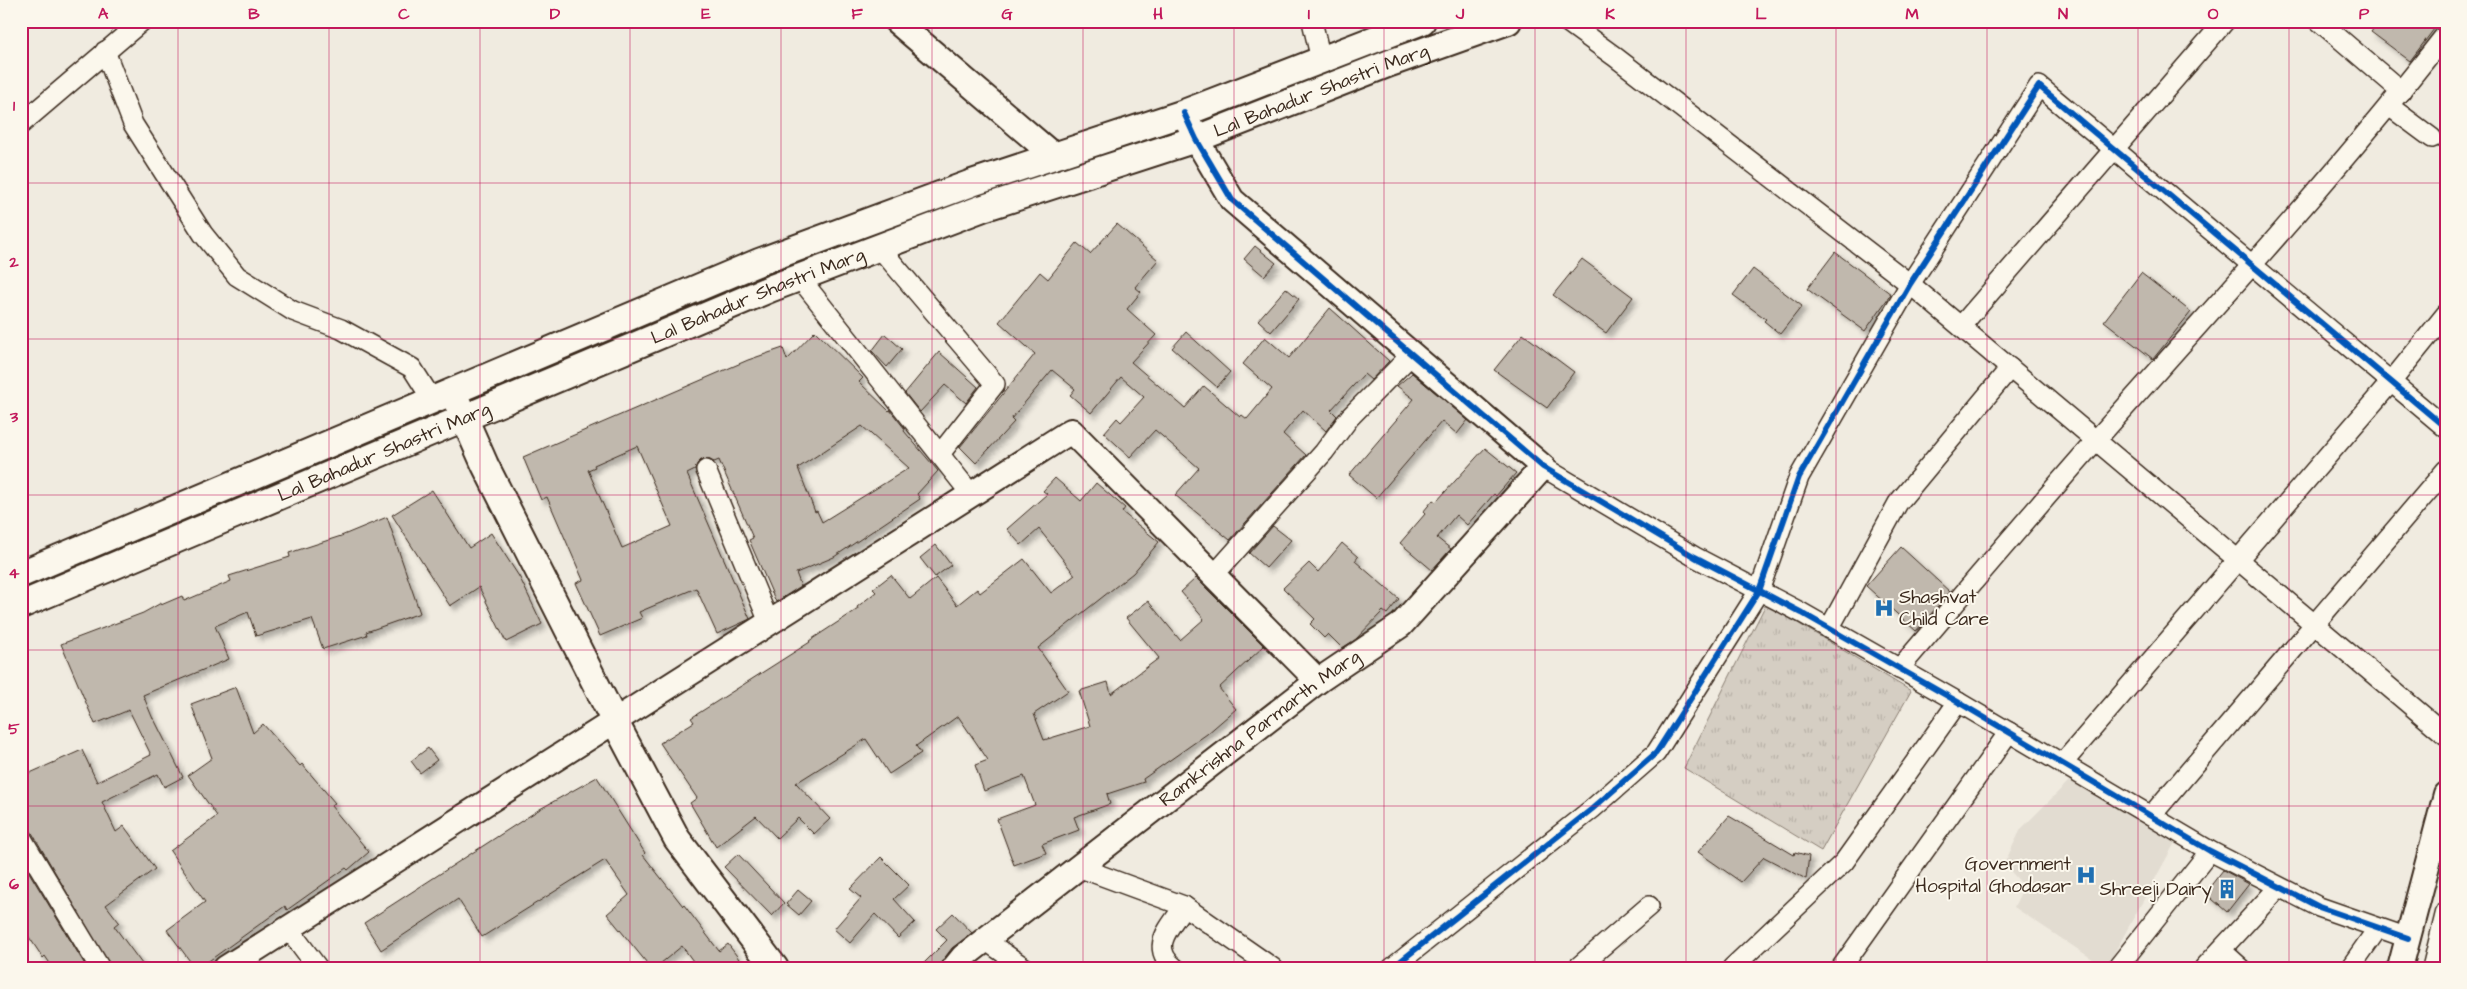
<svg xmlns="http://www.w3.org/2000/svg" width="2467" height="989" font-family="'Architects Daughter',sans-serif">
<defs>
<pattern id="park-tufts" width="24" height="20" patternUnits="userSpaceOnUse" patternTransform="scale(1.25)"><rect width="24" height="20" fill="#d5cec3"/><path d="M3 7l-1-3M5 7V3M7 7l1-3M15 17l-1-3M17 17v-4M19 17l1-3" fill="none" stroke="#b8b1a7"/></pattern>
<filter id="shadow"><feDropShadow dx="4.5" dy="4.5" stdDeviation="2.5" flood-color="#0004"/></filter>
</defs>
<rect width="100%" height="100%" fill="#f0ebe0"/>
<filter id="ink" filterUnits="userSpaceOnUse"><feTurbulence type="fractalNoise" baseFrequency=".02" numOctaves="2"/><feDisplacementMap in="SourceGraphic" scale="10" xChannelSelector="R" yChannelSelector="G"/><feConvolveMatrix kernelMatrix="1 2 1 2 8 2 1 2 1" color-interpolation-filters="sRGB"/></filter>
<g filter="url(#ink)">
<!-- built -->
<polygon fill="#e2dcd1" points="2074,776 2177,839 2106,968 2014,907 2024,886 2004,864 2021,829"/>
<!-- park -->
<polygon fill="url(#park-tufts)" stroke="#887c70" points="1766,604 1911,691 1821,851 1684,768"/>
<!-- building -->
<g fill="#c0b8ad" stroke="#3b2a1e" fill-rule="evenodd" filter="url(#shadow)">
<polygon points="2379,21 2440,21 2410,61 2371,32"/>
<polygon points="1117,224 1158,260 1135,287 1141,292 1127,309 1156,335 1131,362 1185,408 1204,386 1240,417 1242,415 1247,419 1272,389 1243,364 1265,337 1289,358 1330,308 1389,361 1371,380 1364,374 1331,410 1337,416 1326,431 1303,410 1283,434 1306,455 1230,540 1175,495 1199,468 1155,430 1130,457 1104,433 1117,418 1121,422 1144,397 1121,377 1091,413 1070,395 1075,389 1052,370 1011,419 1014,422 976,463 960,447 1035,354 999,322 1040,272 1048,279 1077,243 1090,254"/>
<polygon points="1255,246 1276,263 1264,276 1244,259"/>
<polygon points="1835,252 1891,294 1865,331 1807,289"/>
<polygon points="1582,259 1633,297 1606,333 1553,295"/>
<polygon points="1753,269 1802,306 1780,334 1764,321 1766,319 1733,295"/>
<polygon points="2141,273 2191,312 2153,359 2104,321"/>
<polygon points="1286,288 1299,299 1271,332 1258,320"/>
<path d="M815,331l48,47 -4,4 30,29 1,-1 15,19 -1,2 34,40 -21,23 3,5 -86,58 -38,16 5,13 -25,16 -27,-62 4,-2 -34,-78 -5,2 -6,-3 -7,1 -4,4 -2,6 -8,4 63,145 -33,15 -21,-46 -57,24 3,6 -42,18 -24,-53 7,-3 -36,-83 -6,3 -18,-43 225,-97 35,-12 4,12zM862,426l47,42 -87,54 -5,-11 -2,1 -17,-44zM637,446l35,80 -50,22 -34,-78 7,-3 -1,-2z"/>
<polygon points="1186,332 1230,372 1217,387 1172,348"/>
<polygon points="885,334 902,349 887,367 872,351"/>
<polygon points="1523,334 1574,372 1547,408 1494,370"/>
<polygon points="939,352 978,387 966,403 945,385 920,412 905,393"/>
<polygon points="1412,373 1468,420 1457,434 1442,421 1376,498 1349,475 1414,399 1397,386"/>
<polygon points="1485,448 1516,473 1496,496 1494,494 1467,525 1456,515 1437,538 1451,549 1432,570 1400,543 1425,514 1423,512 1433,500 1436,502"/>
<polygon points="1055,478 1081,501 1096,483 1125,508 1122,512 1159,542 1133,573 1038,648 1068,691 1034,714 1044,740 1090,726 1079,691 1108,682 1111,694 1159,658 1126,618 1148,601 1180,640 1204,619 1181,592 1196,578 1264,646 1219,688 1236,709 1207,734 1143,779 1144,782 1107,794 1110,804 1074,817 1079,830 1042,844 1046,853 1014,865 997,819 1035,805 1024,776 984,791 975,765 988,760 958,716 916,746 921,753 889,774 866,739 796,783 830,819 814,834 798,818 777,838 756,816 716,847 690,803 697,798 660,743 694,722 691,718 810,642 809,641 858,609 857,607 876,592 873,589 891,575 910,599 936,578 957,605 977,589 980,593 1024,559 1051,593 1075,575 1039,529 1021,545 1007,529 1047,494 1043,491"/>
<polygon points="432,490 469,548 491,533 520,578 542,624 506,642 479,587 450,606 392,515"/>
<polygon points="387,517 420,613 366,632 367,635 323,649 312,619 256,636 248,612 215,626 229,659 143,695 153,719 154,719 183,777 164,787 158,774 102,802 116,832 124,826 155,869 106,905 119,922 114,926 145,968 111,968 31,831 21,826 21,777 82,750 97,782 151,755 129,710 95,724 61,644 143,613 161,603 161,605 182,596 184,601 231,581 229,576 290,557 289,553 341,536"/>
<polygon points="1273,526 1291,540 1266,568 1249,553"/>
<polygon points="1342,543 1358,557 1355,561 1399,599 1387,614 1383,611 1355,640 1342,648 1328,634 1324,638 1310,624 1315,619 1283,588 1309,563 1318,572"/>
<polygon points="936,545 951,565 935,577 920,558"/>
<polygon points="1901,547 1950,592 1916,631 1866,586"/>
<polygon points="236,687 253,733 263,724 300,766 302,764 335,803 331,806 369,852 348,870 346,868 287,910 285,906 199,968 195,968 167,930 205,902 170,851 217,816 188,775 212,758 191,704"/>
<polygon points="428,748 437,760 420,773 411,761"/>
<polygon points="597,777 645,853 643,855 683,906 684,905 719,951 728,944 739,959 731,966 732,968 698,968 682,946 655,968 651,968 607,914 629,895 605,860 482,937 458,899 381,950 364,923 540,809"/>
<polygon points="1729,816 1794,855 1795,852 1809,856 1806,879 1764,857 1741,882 1698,852"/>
<polygon points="738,854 784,903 772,916 724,867"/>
<polygon points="881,857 909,885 894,899 915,922 898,938 875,914 850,943 834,929 861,898 850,889"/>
<polygon points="21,859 87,968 53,968 45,956 43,958 21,925"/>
<polygon points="2223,870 2249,884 2227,912 2205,893"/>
<polygon points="798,890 811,901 799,915 786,904"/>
<polygon points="953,913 972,933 952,948 943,960 941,968 919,968 947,940 936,929"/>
</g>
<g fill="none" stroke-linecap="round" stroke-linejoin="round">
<defs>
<g id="minor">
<polyline points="1312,21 1321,60"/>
<polyline points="1566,21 1614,56 1910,284 2446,735"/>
<polyline points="2319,21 2401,91"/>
<polyline points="105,51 133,124 203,234 237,276 293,311 341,329 412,368 433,401"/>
<polyline points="2389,106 2432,138"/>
<polyline points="21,124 142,21"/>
<polyline points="879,247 995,384 940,454"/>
<polyline points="799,277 971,494"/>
<polyline points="1961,326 2225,21"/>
<polyline points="1543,467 1695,557 1802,613 1958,702 2210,851 2319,907 2408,938"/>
<polyline points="706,470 769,622"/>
<polyline points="1214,575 1324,452 1350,417 1411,355"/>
<polyline points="1829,629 1898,503 2010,368"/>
<path d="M1899,669c66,-77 131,-154 198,-230 118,-133 239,-264 349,-405"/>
<polyline points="2062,764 2391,382 2446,314"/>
<polyline points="2151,816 2446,470"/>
<polyline points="21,837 100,968"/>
<polyline points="1078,867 1184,906 1273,968"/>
<polyline points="288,928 318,968"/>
<polyline points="985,940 1025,968"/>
<polyline points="2221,950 2241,968"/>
<path d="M1175,968c-27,-21 -5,-40 9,-62"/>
<polyline points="1392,968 1592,809 1656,753 1759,591 1799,477 1910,284 2039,86 2446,428"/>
<polyline points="1577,968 1649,906"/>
<polyline points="1732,968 1844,862 1958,702"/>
<polyline points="1841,968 2009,732"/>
<polyline points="2117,968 2210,851"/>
<polyline points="2204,968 2279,887"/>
<polyline points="2350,968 2378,928"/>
<polyline points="2432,968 2446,911"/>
</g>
<g id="tertiary">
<polyline points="896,21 1054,156"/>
<polyline points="226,968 1071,431 1318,681"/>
<path id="s1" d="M954,968l9,-11 355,-276 83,-56 142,-158 -311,-267 -36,-61 -12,-26"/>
<polyline points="2400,968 2446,794"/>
</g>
<g id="secondary">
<polyline points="458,404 485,465 614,720 677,839 775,968"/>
<polyline points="21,574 759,262 972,183 1184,113 1422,21"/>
<path id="s2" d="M21,605l751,-317 211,-80 213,-69 194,-76 118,-42"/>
</g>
</defs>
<!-- minor casing -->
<use href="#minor" stroke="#3b2a1e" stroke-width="22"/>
<!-- tertiary casing -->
<use href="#tertiary" stroke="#3b2a1e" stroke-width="28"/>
<!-- secondary casing -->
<use href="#secondary" stroke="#3b2a1e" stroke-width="30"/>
<!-- minor -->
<use href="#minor" stroke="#fbf7ec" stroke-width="19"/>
<!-- tertiary -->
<use href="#tertiary" stroke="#fbf7ec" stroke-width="24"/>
<!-- secondary -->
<use href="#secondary" stroke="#fbf7ec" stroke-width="26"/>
<defs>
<g id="cycleway">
<polyline points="1184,113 1196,139 1232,200 1543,467 1695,557 1802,613 1958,702 2210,851 2319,907 2408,938"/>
<polyline points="1392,968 1592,809 1656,753 1759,591 1799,477 1910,284 2039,86 2446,428"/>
</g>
</defs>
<!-- cycleway casing -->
<use href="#cycleway" stroke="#fbf7ec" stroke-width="9"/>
<!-- cycleway -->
<use href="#cycleway" stroke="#0057b8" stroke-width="6"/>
</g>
</g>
<!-- grid -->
<path fill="none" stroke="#c2185b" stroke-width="1" stroke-opacity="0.55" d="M178,21v947M329,21v947M480,21v947M630,21v947M781,21v947M932,21v947M1083,21v947M1234,21v947M1384,21v947M1535,21v947M1686,21v947M1836,21v947M1987,21v947M2138,21v947M2289,21v947M21,183h2425M21,339h2425M21,495h2425M21,650h2425M21,806h2425"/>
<!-- icons -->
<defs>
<symbol id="hospital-bare" viewBox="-9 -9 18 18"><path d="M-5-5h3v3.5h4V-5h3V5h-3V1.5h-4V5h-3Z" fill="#1f6fb2" stroke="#fbf7ec" stroke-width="2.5" paint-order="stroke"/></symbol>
<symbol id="building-bare" viewBox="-9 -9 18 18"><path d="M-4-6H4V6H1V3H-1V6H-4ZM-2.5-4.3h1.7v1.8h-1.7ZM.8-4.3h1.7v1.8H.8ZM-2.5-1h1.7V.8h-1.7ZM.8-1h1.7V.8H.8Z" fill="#1f6fb2" stroke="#fbf7ec" stroke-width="2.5" paint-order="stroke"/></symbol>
</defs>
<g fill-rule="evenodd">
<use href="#hospital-bare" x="1870" y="594" width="28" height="28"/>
<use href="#hospital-bare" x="2072" y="861" width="28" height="28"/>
<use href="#building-bare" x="2213" y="875" width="28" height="28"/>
</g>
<g text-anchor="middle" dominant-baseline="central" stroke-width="4" stroke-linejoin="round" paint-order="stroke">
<!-- street labels -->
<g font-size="19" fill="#3b2a1e" stroke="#fbf7ec">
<text stroke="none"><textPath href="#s2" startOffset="1399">Lal Bahadur Shastri Marg</textPath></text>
<text stroke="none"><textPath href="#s2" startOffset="799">Lal Bahadur Shastri Marg</textPath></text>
<text stroke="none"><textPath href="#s2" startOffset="394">Lal Bahadur Shastri Marg</textPath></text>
<text stroke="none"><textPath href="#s1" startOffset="389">Ramkrishna Parmarth Marg</textPath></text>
</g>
<!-- poi labels -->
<g font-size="19" fill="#3b2a1e" stroke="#fbf7ec" text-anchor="end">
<text x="1899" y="597" text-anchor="start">Shashvat<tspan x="1899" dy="22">Child Care</tspan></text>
<text x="2071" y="864">Government<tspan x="2071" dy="22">Hospital Ghodasar</tspan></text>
<text x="2212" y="889">Shreeji Dairy</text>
</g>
</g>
<!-- margin -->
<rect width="2467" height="989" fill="none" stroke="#fbf7ec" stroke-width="55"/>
<rect x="28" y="28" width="2412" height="934" fill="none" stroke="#c2185b" stroke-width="2"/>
<g font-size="16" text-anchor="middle" font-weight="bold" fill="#c2185b">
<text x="103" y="19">A</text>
<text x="254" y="19">B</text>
<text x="404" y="19">C</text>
<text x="555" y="19">D</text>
<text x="706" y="19">E</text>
<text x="857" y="19">F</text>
<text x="1007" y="19">G</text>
<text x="1158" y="19">H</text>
<text x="1309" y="19">I</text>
<text x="1460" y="19">J</text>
<text x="1610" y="19">K</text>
<text x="1761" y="19">L</text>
<text x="1912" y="19">M</text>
<text x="2063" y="19">N</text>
<text x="2213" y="19">O</text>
<text x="2364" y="19">P</text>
<text x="14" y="111">1</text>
<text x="14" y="267">2</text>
<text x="14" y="422">3</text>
<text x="14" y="578">4</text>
<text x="14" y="734">5</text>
<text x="14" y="889">6</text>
</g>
</svg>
